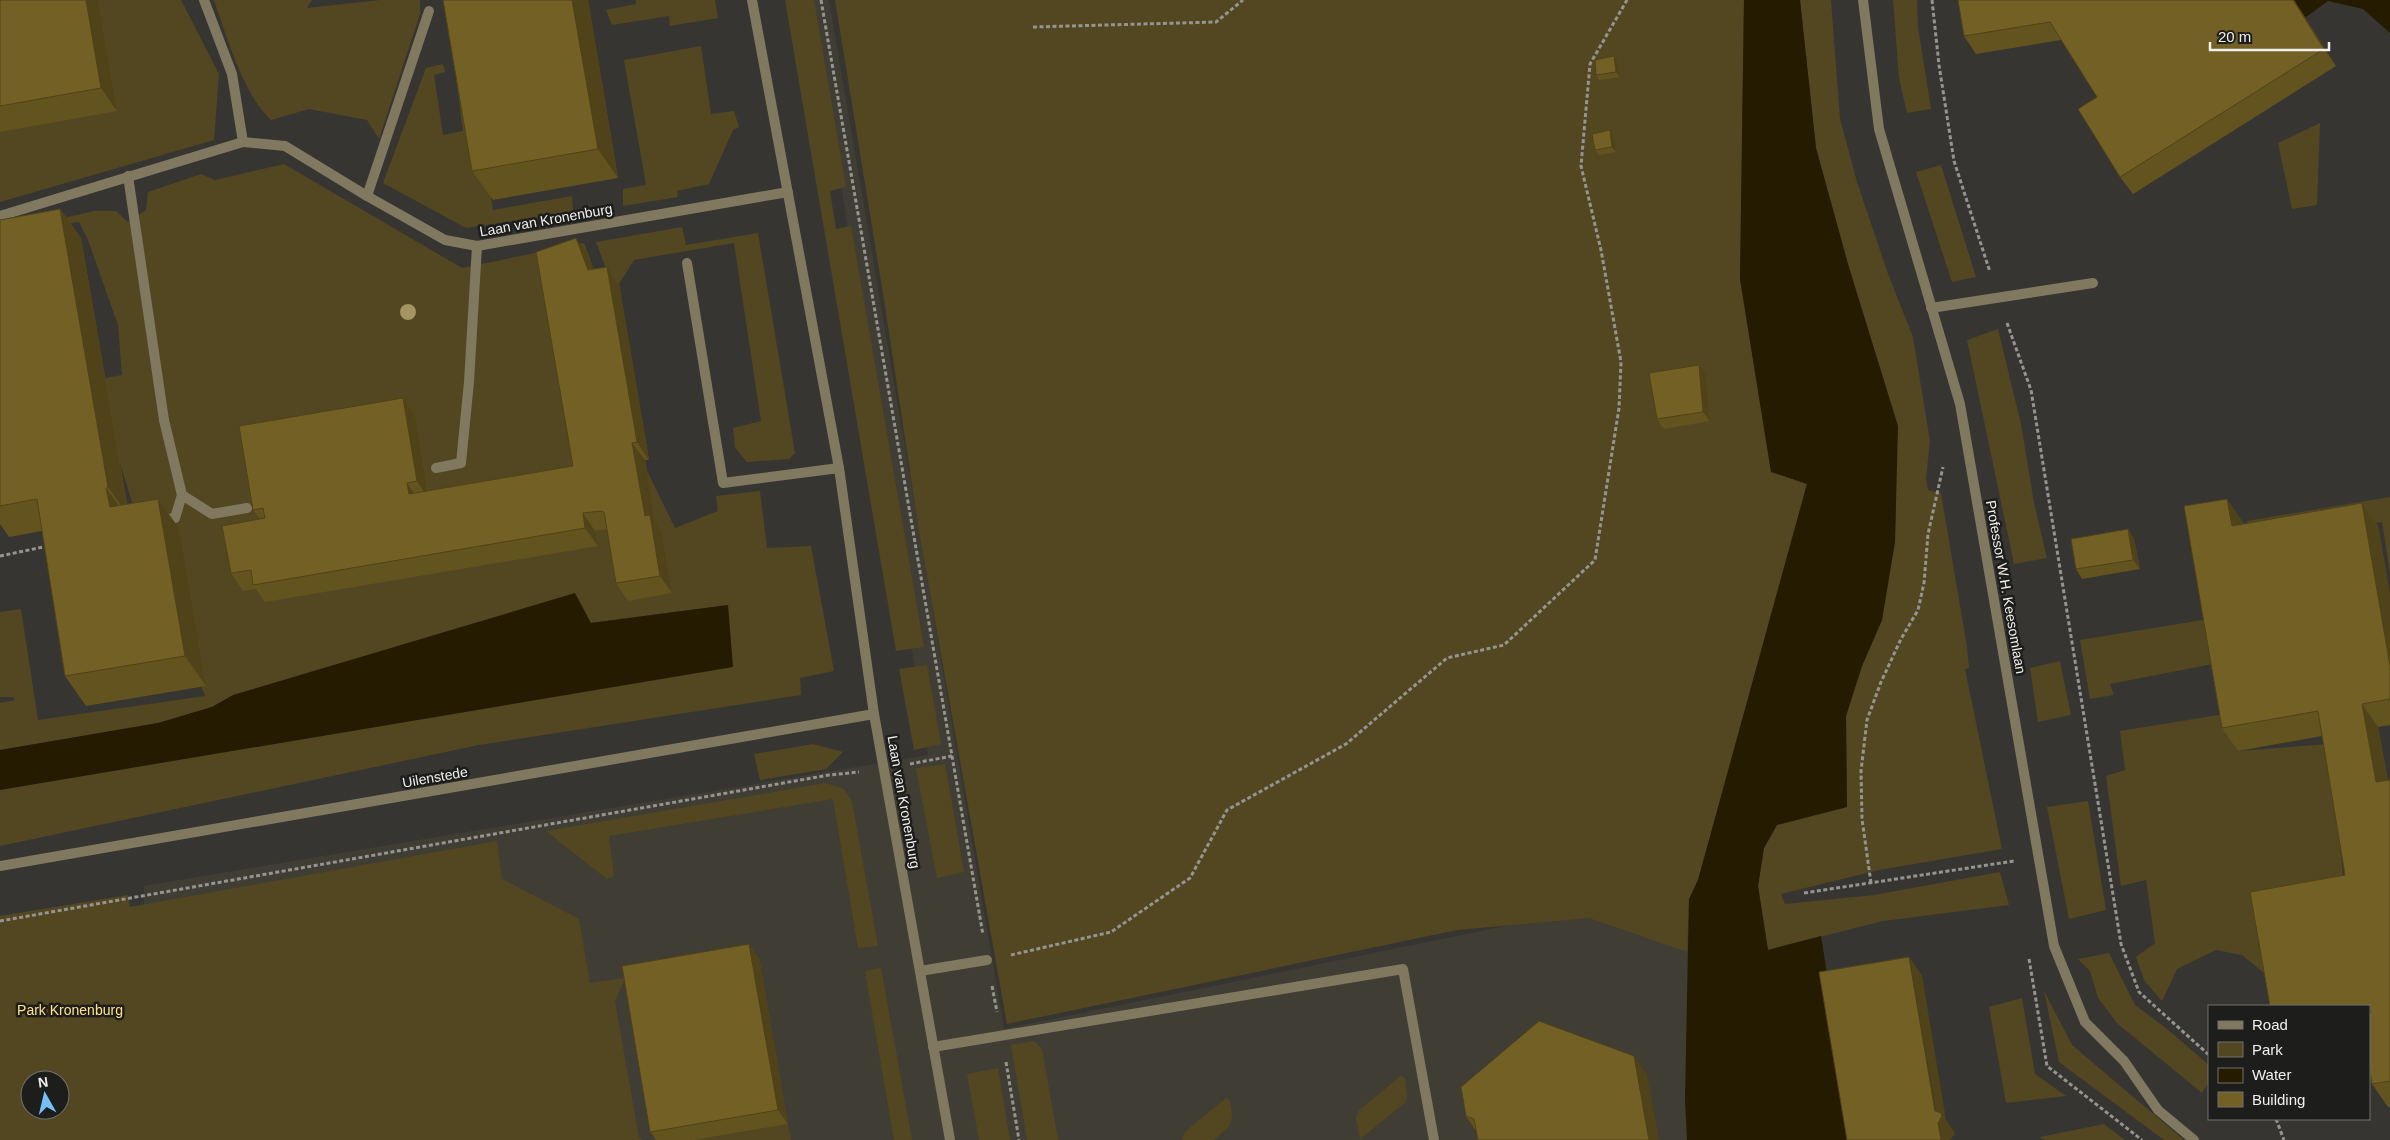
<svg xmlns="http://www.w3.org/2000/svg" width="2390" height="1140" font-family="Arial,sans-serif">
<rect width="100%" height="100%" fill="#363532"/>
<!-- built -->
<polygon fill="#403d34" points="813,0 829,0 1004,1029 1695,887 1719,1140 142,1140 144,886 928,755"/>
<!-- green -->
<g fill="#534721" fill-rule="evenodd">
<polygon points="0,0 181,0 219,74 214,140 0,202"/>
<path d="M214,0h98l-5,8 73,-8h40v14l-41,125 -12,-19 -58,-11 -38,11c-27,-24 -45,-85 -57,-120z"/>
<polygon points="636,0 715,0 718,18 670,26 669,16 612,25 606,10 636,4"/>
<polygon points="785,0 814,0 846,187 830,191 836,229 851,226 924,647 896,651"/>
<polygon points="835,0 1744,0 1740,279 1771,471 1807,484 1698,880 1689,899 1687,952 1589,918 1457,930 1007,1024 919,531 885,306"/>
<polygon points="1800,0 1831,0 1840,119 1857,182 1888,274 1913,337 1930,441 1926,479 1928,490 1941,493 1967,647 1969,668 1965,669 2002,849 1879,870 1781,894 1785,904 1874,895 2000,872 2009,905 1883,921 1768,950 1758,886 1764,848 1777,825 1847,807 1846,716 1862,666 1882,620 1895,542 1896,496 1848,264 1816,148"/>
<polygon points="1893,0 1917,0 1918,27 1931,109 1907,113 1899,78"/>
<polygon points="701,46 711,114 734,111 739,127 733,130 709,184 677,191 678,197 623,206 623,189 646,185 624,60"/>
<polygon points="468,60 493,210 572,196 573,212 466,228 383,183 426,68 443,64 445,72 434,75 443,135 463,131 454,62"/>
<polygon points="2320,123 2317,205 2292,209 2278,143"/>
<polygon points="284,164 462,268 584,243 589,256 549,270 675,528 718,511 716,496 760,491 767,548 811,546 834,671 800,678 801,695 479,745 0,846 0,790 728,605 590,623 234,695 212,707 158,723 0,750 0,703 15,700 13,697 0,697 0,612 21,609 38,720 205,696 142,534 94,380 122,375 118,325 88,240 79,222 48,226 47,222 94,211 116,211 128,222 146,210 148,192 201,174 215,180"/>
<polygon points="1941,165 1976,277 1952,282 1916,172"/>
<polygon points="682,227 686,245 758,233 795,453 789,459 747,462 735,448 733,428 761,421 734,243 634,260 619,284 612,285 596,242"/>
<polygon points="1998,329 2021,424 2034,503 2047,558 2014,564 1967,340"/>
<polygon points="2390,497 2390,573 2382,522 2251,542 2247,521"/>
<polygon points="2215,618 2223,662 2110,684 2114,695 2090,699 2080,640"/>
<polygon points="2060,661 2071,715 2038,722 2030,668"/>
<polygon points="927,665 941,744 914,750 899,669"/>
<polygon points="2231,713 2238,751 2329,744 2348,921 2258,944 2270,978 2242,955 2216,950 2177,969 2162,1001 2144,980 2136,957 2155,943 2146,880 2121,886 2106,776 2125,770 2120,731"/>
<polygon points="813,744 843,752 826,769 760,780 754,754"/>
<polygon points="945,764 964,872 937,878 916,768"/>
<polygon points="826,783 844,789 852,802 878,946 858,948 833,799 609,836 614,876 607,879 546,831"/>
<polygon points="2088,801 2106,910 2069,919 2047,807"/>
<path d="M497,841l5,38 77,40 11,64 35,-5 -10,23 24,137 4,2h-643v-224l128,-21 2,12zM30,1080h30v30h-30z"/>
<polygon points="2109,953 2135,1005 2167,1029 2209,1065 2209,1082 2202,1093 2118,1024 2098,998 2090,971 2078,959"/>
<polygon points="881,968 912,1140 894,1140 865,971"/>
<polygon points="2044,991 2072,1045 2184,1140 2164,1140 2059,1062"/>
<polygon points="2022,998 2035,1074 2066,1096 2006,1103 1989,1007"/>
<polygon points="1034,1041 1042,1049 1058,1140 1027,1140 1011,1045"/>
<polygon points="998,1068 1010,1140 979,1140 967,1074"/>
<polygon points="1401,1076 1405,1078 1407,1096 1406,1102 1360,1139 1356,1117 1359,1110"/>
<path d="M1226,1098l4,2c4,26 3,23 -16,40h-32l3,-8z"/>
<polygon points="788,1124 791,1140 694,1140"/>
<polygon points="2104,1124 2125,1140 2044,1140 2040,1137"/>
</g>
<!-- water -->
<g fill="#251b00">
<polygon points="1744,0 1800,0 1816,148 1848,264 1898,426 1895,542 1882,620 1862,666 1846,716 1847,807 1777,825 1764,848 1758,886 1768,950 1821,936 1854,1140 1687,1140 1685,1099 1689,899 1698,880 1807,484 1771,472 1740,279"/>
<polygon points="2158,0 2390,0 2390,33 2363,9 2328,1 2288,30"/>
<polygon points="575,593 591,623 728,605 733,667 0,790 0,750 158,723 212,707 233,695"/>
</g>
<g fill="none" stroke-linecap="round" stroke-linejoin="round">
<!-- path -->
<g stroke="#959491" stroke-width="3" stroke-dasharray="4 2.5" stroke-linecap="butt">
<polyline points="821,0 983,935"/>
<polyline points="1932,0 1939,65 1954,161 1990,272"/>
<polyline points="1033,27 1216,22 1243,0"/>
<polyline points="2007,323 2031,390 2121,944 2139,992 2209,1055"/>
<polyline points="0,556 48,546"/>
<polyline points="910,764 952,756"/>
<polyline points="1871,883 1862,819 1861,771 1867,720 1881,682 1901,639 1918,610 1924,583 1928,534 1943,467"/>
<polyline points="1804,893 2014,861"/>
<polyline points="0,921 829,775 859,772"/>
<polyline points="1011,955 1111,932 1190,878 1227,810 1346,744 1447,658 1504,645 1595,560 1619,408 1621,362 1601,250 1581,166 1590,64 1627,0"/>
<polyline points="2029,959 2047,1066 2142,1140"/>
<polyline points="992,986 997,1012"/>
<polyline points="1006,1062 1019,1140"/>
<polyline points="2276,1119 2284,1140"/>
</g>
<!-- service -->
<g stroke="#80785f" stroke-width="10">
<polyline points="687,263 723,483 839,468"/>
<polyline points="1931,308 2093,283"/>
<polyline points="920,971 987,960"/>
<polyline points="933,1047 1403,969 1434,1140"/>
</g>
<!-- minor -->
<g stroke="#80785f" stroke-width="10">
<polyline points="204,0 232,74 243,142"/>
<polyline points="752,0 839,468 874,714 950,1140"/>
<polyline points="1863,0 1879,129 1960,404 2054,946 2085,1022 2124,1061 2158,1110 2194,1140"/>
<polyline points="128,176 164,420 182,495 212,514 247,508"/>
<polyline points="367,196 429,11"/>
<polyline points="0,216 243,142 285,146 367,196 445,240 477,246 788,192"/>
<polyline points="436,468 461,463 469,382 477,246"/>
<polyline points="160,520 175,518 182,495"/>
<polyline points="0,866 874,714"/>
</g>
</g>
<!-- trees -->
<circle fill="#a49462" cx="408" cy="312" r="8"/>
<!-- wall -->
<g fill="#63531f">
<polygon points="0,0 98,0 117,111 0,132"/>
<polygon points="443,0 588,0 618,178 493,200 472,171"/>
<polygon points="1958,0 2294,0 2336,66 2133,194 2120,177 2097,97 2061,40 1976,54 1964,36"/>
<polygon points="1614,56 1617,61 1620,77 1599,80 1596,75"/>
<polygon points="1613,135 1616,152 1599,155 1595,150"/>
<polygon points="60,209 81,238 127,504 179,528 206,686 86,706 65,676 42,531 9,537 0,524 0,220"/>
<polygon points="589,256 593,269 607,267 619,284 649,460 645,460 655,523 662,533 672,593 628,601 616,583 607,529 595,531 598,546 265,602 256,589 243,591 231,573 260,519 253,510 403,398 415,415 428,491 573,466"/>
<polygon points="1706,375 1710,421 1664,429 1657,419"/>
<polygon points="2362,503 2378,526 2390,595 2390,725 2378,727 2388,781 2390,780 2390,1107 2388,1107 2372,1084 2369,1065 2369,1006 2345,875 2322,736 2238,751 2222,728 2243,522 2243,524"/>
<polygon points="2128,529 2134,539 2140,569 2082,579 2076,569"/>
<polygon points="759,958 788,1124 694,1140 656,1140 650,1132"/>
<polygon points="1647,1074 1476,1131 1466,1116"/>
</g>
<!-- shaded-wall -->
<g fill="#504319">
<polygon points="86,0 98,0 117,111 101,88"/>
<polygon points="572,0 588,0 618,178 598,149"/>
<polygon points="2293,0 2294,0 2336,66 2324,49"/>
<polygon points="1614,56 1617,61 1620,77 1616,72"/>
<polygon points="1610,130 1613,135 1616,152 1612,147"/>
<polygon points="60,209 81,238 129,517 108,487"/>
<polygon points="576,238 589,256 600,288 588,270"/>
<polygon points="607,267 619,284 649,460 637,442"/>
<polygon points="1699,365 1706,375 1710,421 1703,412"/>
<polygon points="403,398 415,415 429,499 417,481"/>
<polygon points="632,443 645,460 655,523 662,533 672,593 660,576 645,516"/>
<polygon points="407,483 419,501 409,494"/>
<polygon points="106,488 127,517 110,507"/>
<polygon points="158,499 179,528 206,686 185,656"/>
<polygon points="2227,499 2243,522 2248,549 2232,526"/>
<polygon points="2362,503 2378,526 2390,595 2390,666"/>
<polygon points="583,513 595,531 598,546 585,528"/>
<polygon points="2128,529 2134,539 2140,569 2133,560"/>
<polygon points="2362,704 2378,727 2390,794 2376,782"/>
<polygon points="749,944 759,958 788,1124 778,1110"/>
<polygon points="1909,957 1922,975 1946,1120 1954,1131 1955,1134 1950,1140 1941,1140"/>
<polygon points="1634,1056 1647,1074 1659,1140 1649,1140"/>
</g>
<!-- building -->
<g fill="#736024" stroke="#504319">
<polygon points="0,0 86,0 101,88 0,106"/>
<polygon points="443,0 572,0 598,149 472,171"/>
<polygon points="1958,0 2293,0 2324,49 2120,177 2078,109 2097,97 2050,22 1964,36"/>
<polygon points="1614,56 1616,72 1596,75 1595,60"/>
<polygon points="1610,130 1612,147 1595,150 1592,134"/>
<polygon points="60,209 108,487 106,488 110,507 158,499 185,656 65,676 37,499 0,506 0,220"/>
<polygon points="576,238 588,270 607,267 637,442 632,443 645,516 650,515 660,576 616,583 604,512 601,511 583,513 585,528 253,585 251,570 231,573 222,526 265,518 263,508 253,510 239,426 403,398 417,481 407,483 409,494 573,466 536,252"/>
<polygon points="1699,365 1703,412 1657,419 1649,373"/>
<polygon points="2227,499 2232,526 2362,503 2390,666 2390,699 2362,704 2376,782 2390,780 2390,1081 2372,1084 2369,1065 2369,1014 2371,1013 2370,1006 2270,1006 2250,892 2345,875 2318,711 2222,728 2184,506"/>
<polygon points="2128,529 2133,560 2076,569 2071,539"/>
<polygon points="749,944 778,1110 650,1132 622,966"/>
<polygon points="1909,957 1935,1111 1941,1113 1942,1116 1938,1123 1941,1140 1847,1140 1819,972"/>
<polygon points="1539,1021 1634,1056 1649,1140 1478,1140 1474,1119 1466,1116 1461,1087"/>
</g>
<g text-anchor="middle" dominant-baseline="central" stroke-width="5" stroke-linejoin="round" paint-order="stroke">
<!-- street labels -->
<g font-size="14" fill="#f0efed" stroke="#1d1d1b">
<text transform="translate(546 220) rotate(-10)">Laan van Kronenburg</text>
<text transform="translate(2006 587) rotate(80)">Professor W.H. Keesomlaan</text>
<text transform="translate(435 777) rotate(-10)">Uilenstede</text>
<text transform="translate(904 802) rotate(80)">Laan van Kronenburg</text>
</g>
<!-- park labels -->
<g font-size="14" fill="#fee189" stroke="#1d1d1b">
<text x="70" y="1010">Park Kronenburg</text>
</g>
</g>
<!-- legend -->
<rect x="2208" y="1005" width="162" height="115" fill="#1d1d1b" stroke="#71716f"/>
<rect x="2218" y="1021" width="25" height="8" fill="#80785f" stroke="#71716f"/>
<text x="2252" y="1030" font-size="15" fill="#f0efed">Road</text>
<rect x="2218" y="1042" width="25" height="15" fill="#534721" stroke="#71716f"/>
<text x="2252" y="1055" font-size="15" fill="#f0efed">Park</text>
<rect x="2218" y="1068" width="25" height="15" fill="#251b00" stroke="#71716f"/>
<text x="2252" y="1080" font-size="15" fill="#f0efed">Water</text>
<rect x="2218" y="1092" width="25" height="15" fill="#736024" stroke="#71716f"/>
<text x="2252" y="1105" font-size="15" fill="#f0efed">Building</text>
<!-- north arrow -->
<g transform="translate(45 1095) rotate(352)"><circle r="24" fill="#1d1d1b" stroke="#71716f"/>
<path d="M0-4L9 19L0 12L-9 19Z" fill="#76c0f7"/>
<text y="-8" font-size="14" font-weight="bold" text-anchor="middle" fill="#f0efed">N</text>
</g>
<!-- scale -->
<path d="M2210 42v8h119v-8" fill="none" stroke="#f0efed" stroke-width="2.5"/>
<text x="2218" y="42" font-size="15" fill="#f0efed" stroke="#1d1d1b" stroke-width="4" paint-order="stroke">20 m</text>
</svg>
